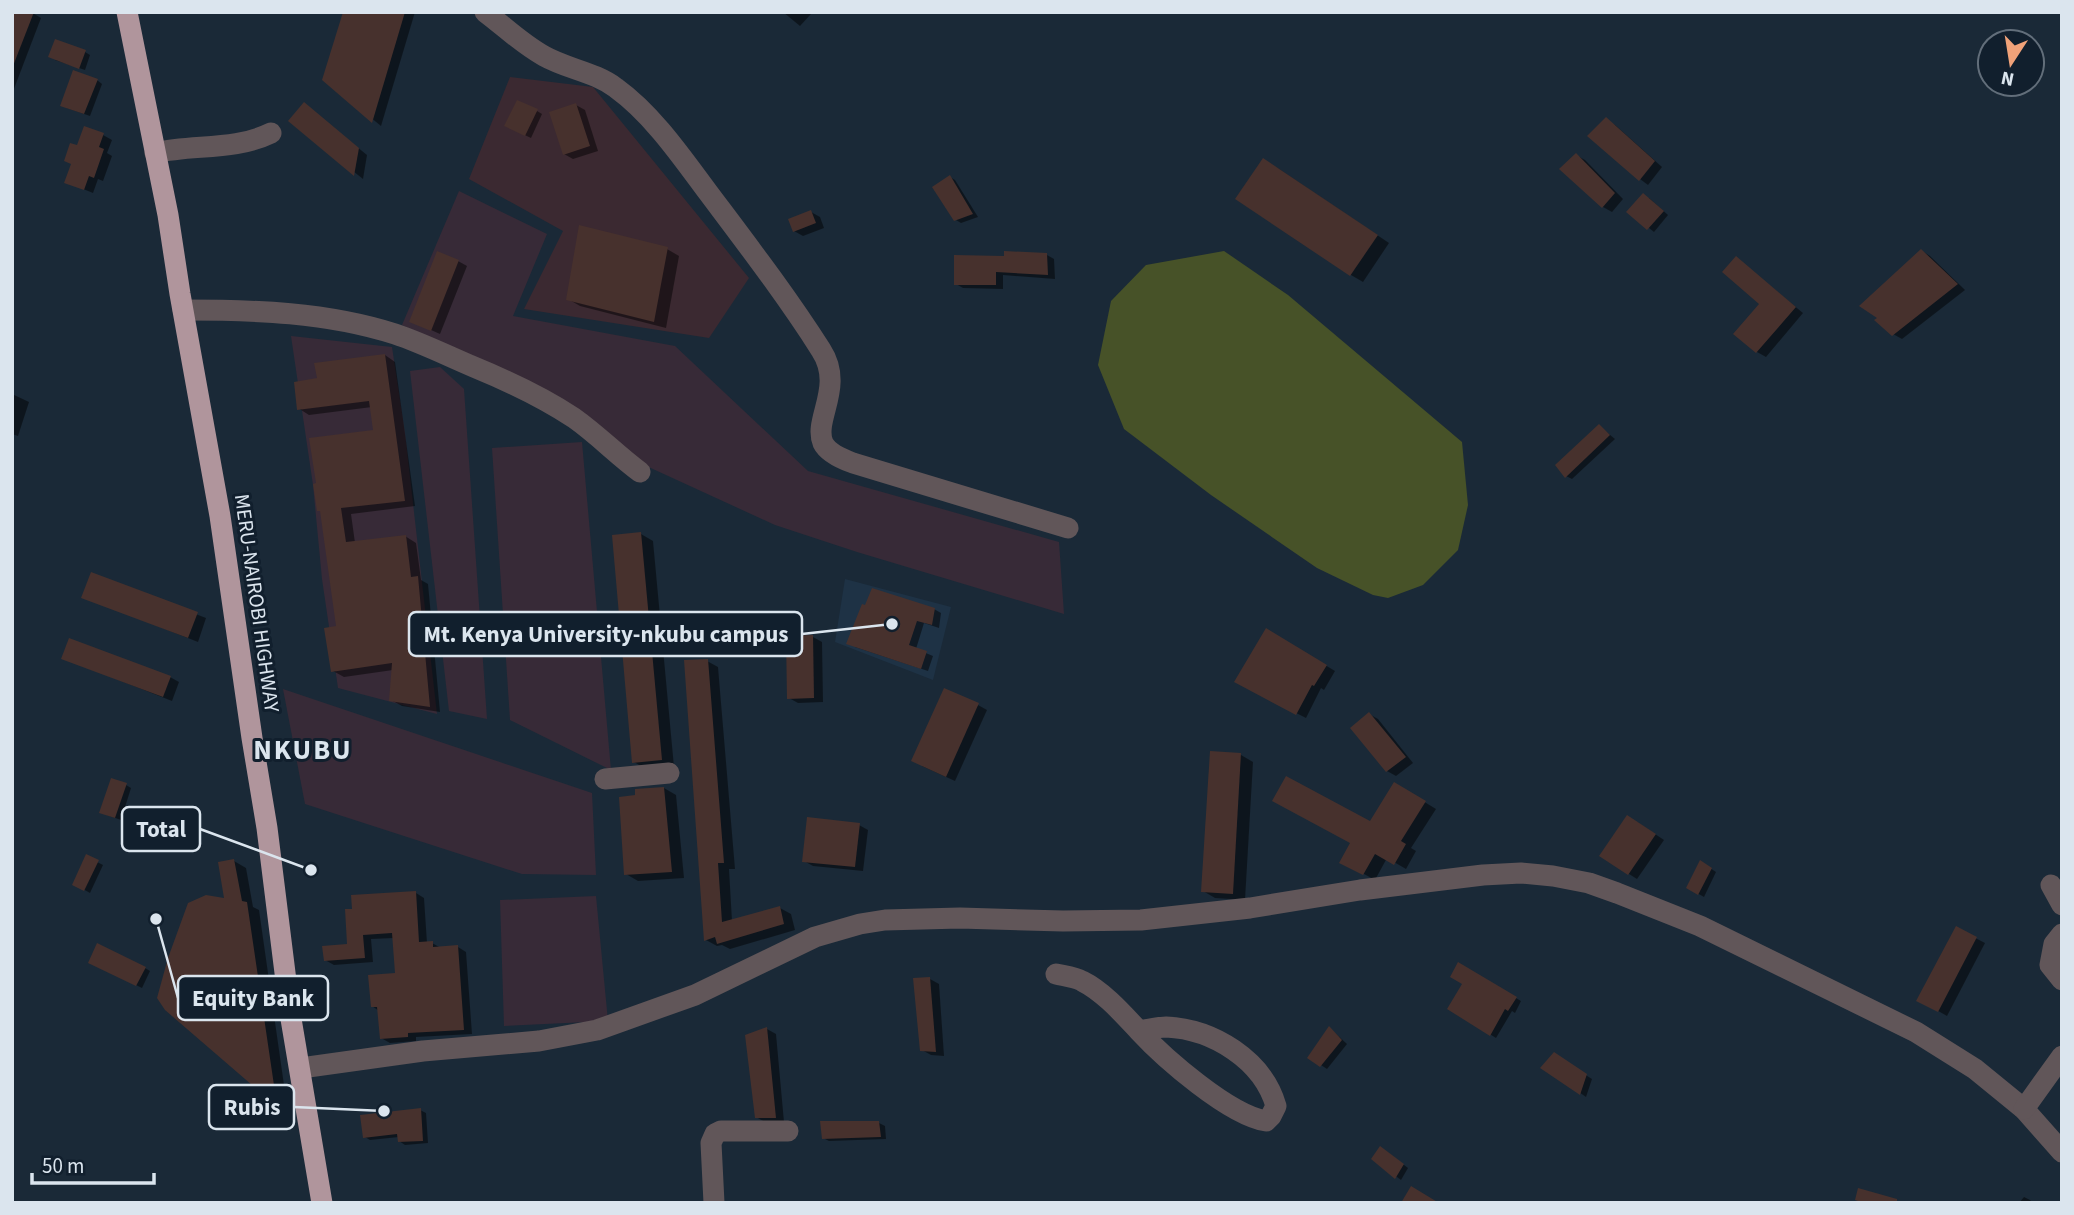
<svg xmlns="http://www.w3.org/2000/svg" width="2074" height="1215" font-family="'Source Sans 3',sans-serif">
<rect width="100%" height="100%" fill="#1a2937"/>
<!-- commercial -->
<g fill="#372a37">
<polygon points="459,191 547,234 513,316 675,346 808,471 1059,542 1064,614 857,552 775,525 642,464 581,412 402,325"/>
<polygon points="291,336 392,347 405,433 437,714 338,688 322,579 313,485"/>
<polygon points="440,367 464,389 487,719 449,711 410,371"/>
<polygon points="582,442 611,770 510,720 492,448"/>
<polygon points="283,689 592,793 596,875 522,874 305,804"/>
<polygon points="596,896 608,1021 504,1026 500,900"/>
</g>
<!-- industrial -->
<polygon fill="#3b2931" points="510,77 593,87 749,278 709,338 524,309 563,231 469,179"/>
<!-- built -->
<polygon fill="#1e3245" points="845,579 951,607 933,680 835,642"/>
<!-- green -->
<polygon fill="#475228" points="1224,251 1288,295 1462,442 1468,505 1458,550 1423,585 1388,598 1373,595 1317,568 1211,495 1124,429 1098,365 1111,301 1146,265"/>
<!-- shadow -->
<g fill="#0007">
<polygon points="31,12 41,18 12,94 12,14"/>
<polygon points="345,12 415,12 381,126 324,79"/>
<polygon points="783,12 809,12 811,14 800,26"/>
<polygon points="85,52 90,55 85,70 55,60"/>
<polygon points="97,80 102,84 90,116 67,108"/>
<polygon points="304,104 367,155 363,179 290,121"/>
<polygon points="576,105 585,110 598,151 573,159 564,154"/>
<polygon points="537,111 542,114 531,138 512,129"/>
<polygon points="1606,120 1615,125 1662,167 1648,185 1640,179"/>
<polygon points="103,135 112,140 107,153 112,156 103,181 98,179 93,193 66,182"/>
<polygon points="1576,155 1585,160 1623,199 1612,212 1603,207"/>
<polygon points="1276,167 1389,243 1363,282 1351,275"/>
<polygon points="950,177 955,180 978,217 961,223 956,220"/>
<polygon points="1649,198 1668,215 1654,232 1629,212"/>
<polygon points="811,212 820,217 824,228 803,236 794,231"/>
<polygon points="667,249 679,256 666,328 580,306 568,299"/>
<polygon points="1922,251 1930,256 1965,290 1902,339 1893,334"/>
<polygon points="1047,255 1054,259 1055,279 1003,275 1003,289 963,288 956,284"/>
<polygon points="1736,258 1803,313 1766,357 1757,352 1762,304"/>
<polygon points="458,261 467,266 440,334 411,321"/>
<polygon points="385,355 395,362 415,506 351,514 355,543 405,536 416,543 421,580 428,584 440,712 402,706 391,700 393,670 344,677 333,671 338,628 322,512 375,431 372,407 309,415 298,408 319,380"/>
<polygon points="12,394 29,402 18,436 12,434"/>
<polygon points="1604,430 1615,439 1572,479 1566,476"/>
<polygon points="641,534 653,541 674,767 646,769 634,762"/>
<polygon points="92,574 206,618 198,642 84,597"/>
<polygon points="934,609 941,613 939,628 924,623 916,649 933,656 928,671 855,647"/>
<polygon points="1267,630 1335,671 1324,690 1321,688 1306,718 1245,687"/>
<polygon points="788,637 813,637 822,642 823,702 798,703 789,698"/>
<polygon points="63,658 170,677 179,682 172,701"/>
<polygon points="707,661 718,667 735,869 729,869 732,921 780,908 791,914 795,930 730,949 722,945 717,946 706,940"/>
<polygon points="978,705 987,710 955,781 922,766"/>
<polygon points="1369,714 1378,719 1413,763 1396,776 1387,771 1352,728"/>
<polygon points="1211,753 1241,755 1253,762 1245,900 1215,898 1203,891"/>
<polygon points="1395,784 1436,809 1411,848 1416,851 1406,869 1387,858 1375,880 1342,862 1371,823"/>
<polygon points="126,785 131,788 121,820 107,815"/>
<polygon points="664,788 676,795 684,878 638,881 626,874 637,797"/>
<polygon points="1637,822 1664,840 1637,879 1629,874"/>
<polygon points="859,825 868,830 863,871 813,866 804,861"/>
<polygon points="87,857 103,865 90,893 74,884"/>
<polygon points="234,861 246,868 253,907 259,910 286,1099 280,1104 268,1097 226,900"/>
<polygon points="1701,862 1716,872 1704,897 1688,888"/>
<polygon points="416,893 424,898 427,943 432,943 441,948 458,947 466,952 472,1034 416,1037 416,1041 390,1043 381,1038 379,1011 372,1006 396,975 394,938 371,939 373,962 334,965 325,960 349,945"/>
<polygon points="1956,928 1985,943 1947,1016 1919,1000"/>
<polygon points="1458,964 1521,1001 1515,1013 1512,1011 1496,1038 1450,1009 1464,983"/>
<polygon points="95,965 145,968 150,971 142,988"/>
<polygon points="930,979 939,984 944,1056 931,1055 922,1050"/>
<polygon points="767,1029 776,1034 784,1122 765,1122 756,1117"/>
<polygon points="1334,1032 1347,1044 1327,1069 1309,1057"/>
<polygon points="1554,1055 1592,1079 1586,1097 1543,1067"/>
<polygon points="420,1110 426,1113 428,1143 405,1145 399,1141 399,1137 370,1140 365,1137"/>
<polygon points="879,1123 885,1126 886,1139 829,1141 823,1138"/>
<polygon points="1386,1151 1408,1168 1401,1180 1373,1159"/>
<polygon points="2024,1197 2030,1200 2033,1203 2019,1203"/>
</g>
<!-- building -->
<g fill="#47312d">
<polygon points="12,12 34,12 13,66 12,66"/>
<polygon points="343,12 405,12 372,123 322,80"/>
<polygon points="55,39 86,50 79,69 48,57"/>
<polygon points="73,70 98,79 84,114 60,106"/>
<polygon points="517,100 538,109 525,136 504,126"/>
<polygon points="304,102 359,148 354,176 288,121"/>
<polygon points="576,103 590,146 563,155 549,112"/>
<polygon points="1606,117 1655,161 1639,181 1587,136"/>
<polygon points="84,126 104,133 99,147 104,149 94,178 89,176 84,190 64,183 71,164 64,161 70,143 77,145"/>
<polygon points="1576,153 1615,193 1602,208 1559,169"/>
<polygon points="1263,158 1378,235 1350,276 1235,199"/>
<polygon points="950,175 973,214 954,221 932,187"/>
<polygon points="1643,193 1664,211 1647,230 1626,212"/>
<polygon points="811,210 816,223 793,232 788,219"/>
<polygon points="579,225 668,247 654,322 566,300"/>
<polygon points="1921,249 1958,284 1892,336 1874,320 1877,318 1859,306"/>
<polygon points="437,251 459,260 431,331 409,322"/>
<polygon points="1004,251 1047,253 1048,275 996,272 996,285 954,285 954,255 1004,256"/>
<polygon points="1736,256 1796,307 1756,353 1733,334 1759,304 1722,272"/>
<polygon points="385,354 405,501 341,508 346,542 406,535 411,577 418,576 430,707 389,701 392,663 331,672 324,628 336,626 320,511 317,511 313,484 316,483 309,438 373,430 369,401 297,410 294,382 317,378 314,363"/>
<polygon points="1599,424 1610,435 1565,478 1555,465"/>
<polygon points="641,532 662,760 632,763 612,535"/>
<polygon points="91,572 198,612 188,638 81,598"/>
<polygon points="872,588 935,608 932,625 917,621 909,645 927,651 921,669 846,644 862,604 865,605"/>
<polygon points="1266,628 1327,665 1314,686 1312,685 1296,715 1234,682"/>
<polygon points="813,635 814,698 787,699 786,636"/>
<polygon points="69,638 171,676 163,697 61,659"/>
<polygon points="708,659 724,863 718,863 722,922 780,906 784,924 717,944 715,937 704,941 684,660"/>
<polygon points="944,688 979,703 946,777 911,761"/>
<polygon points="1369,712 1406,757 1386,772 1350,728"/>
<polygon points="1210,751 1241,753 1233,894 1201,892"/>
<polygon points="1286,776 1370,821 1394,782 1426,801 1401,841 1406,844 1394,865 1375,854 1363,875 1339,863 1350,843 1272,801"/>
<polygon points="111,778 127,783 115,818 99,813"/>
<polygon points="664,787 672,872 624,875 619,797 635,795 635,789"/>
<polygon points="1627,815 1656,834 1628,875 1599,856"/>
<polygon points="807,817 860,823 855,867 802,862"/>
<polygon points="86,854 99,860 84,891 72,885"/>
<polygon points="234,859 242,901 247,902 275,1092 267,1098 165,1010 157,998 168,958 188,903 206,895 224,898 218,862"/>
<polygon points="1700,860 1712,868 1698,895 1686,888"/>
<polygon points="416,891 419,942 433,941 433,947 458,945 464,1030 408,1033 408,1037 380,1039 377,1007 371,1007 368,975 395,973 392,933 363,935 365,958 324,961 322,946 347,944 345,909 352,909 351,895"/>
<polygon points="1956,926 1977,937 1938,1012 1916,1001"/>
<polygon points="97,943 146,967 136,986 88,963"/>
<polygon points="1458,962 1517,997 1508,1011 1505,1009 1490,1036 1447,1009 1462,984 1450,977"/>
<polygon points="930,977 936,1052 920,1051 913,978"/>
<polygon points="1329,1026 1342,1040 1320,1067 1307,1058"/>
<polygon points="767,1027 776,1118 755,1118 745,1035"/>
<polygon points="1554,1052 1587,1074 1580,1095 1540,1068"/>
<polygon points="421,1108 423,1141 398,1142 397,1134 363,1138 360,1115"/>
<polygon points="820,1121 879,1121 881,1137 822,1139"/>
<polygon points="1380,1146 1404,1164 1395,1179 1371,1159"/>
<polygon points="1411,1186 1439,1203 1401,1203"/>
<polygon points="1858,1188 1897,1199 1897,1203 1863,1203 1855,1200"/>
</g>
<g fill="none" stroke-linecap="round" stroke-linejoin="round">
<!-- minor -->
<g stroke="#615659" stroke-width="21">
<path d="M485,12c20,15 37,32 59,44 23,13 51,16 72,32 36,26 65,68 91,103 39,52 79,104 114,159 24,37 -8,69 2,93 5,10 19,16 30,20l215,65"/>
<path d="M155,153c39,-9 79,-2 116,-20"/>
<path d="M183,310c72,0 143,2 212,24 27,9 53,22 79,33 34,14 70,31 100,51 24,17 43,37 66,54"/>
<polyline points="605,779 669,773"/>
<polyline points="2051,885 2062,905"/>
<polyline points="2062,934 2054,944 2050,965 2062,980"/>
<path d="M1056,974c9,2 19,3 26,7 22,11 41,33 57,50 25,27 90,84 127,90l5,-5 5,-10c-13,-46 -63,-77 -110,-79 -9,0 -18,3 -27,4"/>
<polyline points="301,1068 423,1051 539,1041 597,1030 695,995 815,937 860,924 885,920 960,918 1063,921 1141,920 1250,908 1360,890 1483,875 1521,873 1553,876 1589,883 1617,893 1700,926 1916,1032 1975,1069 2024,1109 2062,1152"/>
<polyline points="2024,1109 2062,1056"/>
<polyline points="714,1203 711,1143 715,1134 721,1131 788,1131"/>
</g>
<!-- highway -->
<polyline stroke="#b0959c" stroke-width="21" points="127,12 168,215 180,294 220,516 252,738 267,828 290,1013 322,1203"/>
</g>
<g text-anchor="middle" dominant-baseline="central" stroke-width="6" stroke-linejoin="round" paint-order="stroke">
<!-- street labels -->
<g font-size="21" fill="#dbe5ee" stroke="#111f2d">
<text transform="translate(257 603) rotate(82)">MERU-NAIROBI HIGHWAY</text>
</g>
<!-- district labels -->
<g font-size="28" font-weight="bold" letter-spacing="2" fill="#dbe5ee" stroke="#111f2d">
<text x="303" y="750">NKUBU</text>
</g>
</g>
<!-- callouts -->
<path fill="none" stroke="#dbe5ee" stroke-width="2.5" d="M892 624L802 634M311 870L200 829M156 919L178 998M384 1111L294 1107"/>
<g fill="#dbe5ee" stroke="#111f2d" stroke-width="2.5">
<circle cx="892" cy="624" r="7"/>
<circle cx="311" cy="870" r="7"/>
<circle cx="156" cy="919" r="7"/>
<circle cx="384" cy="1111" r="7"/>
</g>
<g fill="#111f2d" stroke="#dbe5ee" stroke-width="2.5">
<rect x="409" y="612" width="393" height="44" rx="7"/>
<rect x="122" y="807" width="78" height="44" rx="7"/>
<rect x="178" y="976" width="150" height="44" rx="7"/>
<rect x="209" y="1085" width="85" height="44" rx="7"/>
</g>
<g font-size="23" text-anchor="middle" font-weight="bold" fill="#dbe5ee">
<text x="606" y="642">Mt. Kenya University-nkubu campus</text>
<text x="161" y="837">Total</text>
<text x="253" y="1006">Equity Bank</text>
<text x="252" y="1115">Rubis</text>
</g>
<!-- border -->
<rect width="2074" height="1215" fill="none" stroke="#dbe5ee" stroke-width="28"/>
<!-- north arrow -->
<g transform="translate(2011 63) rotate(192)"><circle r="33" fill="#111f2d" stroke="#626e7a" stroke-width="2"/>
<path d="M0-5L12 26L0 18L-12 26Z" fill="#f0a279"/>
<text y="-10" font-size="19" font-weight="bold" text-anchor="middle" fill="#dbe5ee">N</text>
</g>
<!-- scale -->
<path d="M32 1173v10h122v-10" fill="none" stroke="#dbe5ee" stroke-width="3.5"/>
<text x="42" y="1173" font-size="21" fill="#dbe5ee" stroke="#111f2d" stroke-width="5" paint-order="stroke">50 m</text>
</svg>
